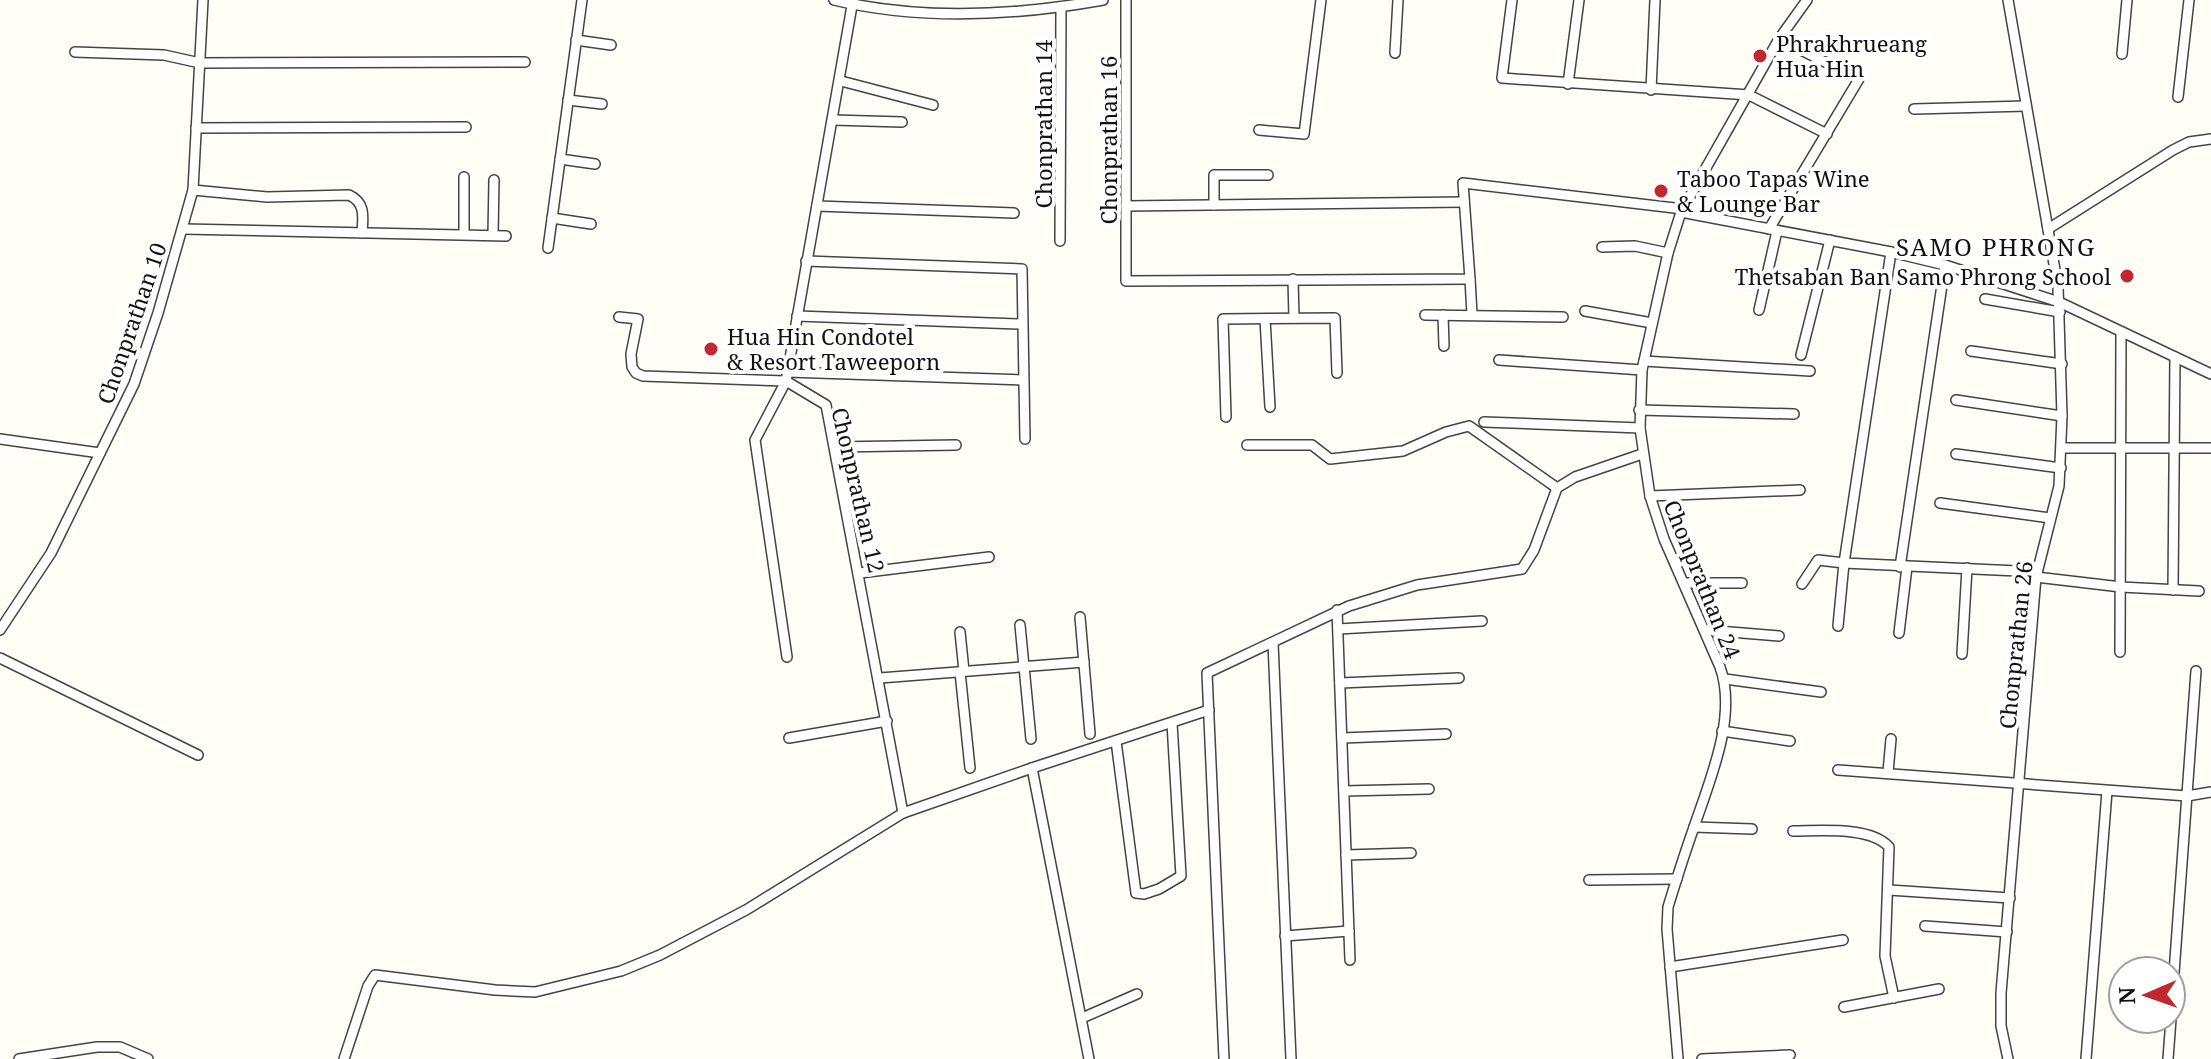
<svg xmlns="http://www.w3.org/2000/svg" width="2211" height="1059" font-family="'Noto Serif',serif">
<rect width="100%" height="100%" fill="#fffdf5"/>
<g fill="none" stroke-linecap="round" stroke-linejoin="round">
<defs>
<g id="minor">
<path d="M834,0c89,21 180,16 269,0"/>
<polyline points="853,0 786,381 826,405 903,813"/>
<polyline points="1126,0 1126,281 1470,279 1463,183 1683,209"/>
<polyline points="1512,0 1502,78 1749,95 1827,134"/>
<polyline points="576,40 611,45"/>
<polyline points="75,52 164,55 200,63 525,62"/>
<polyline points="1395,53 1398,0"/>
<polyline points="2122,54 2127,0"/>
<polyline points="841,81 933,105"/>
<polyline points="1568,84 1579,0"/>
<polyline points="1651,90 1655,0"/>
<polyline points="2178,97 2189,0"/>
<polyline points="568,100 602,104"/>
<polyline points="1914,109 2026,106"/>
<polyline points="833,120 902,122"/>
<polyline points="196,128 466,127"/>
<polyline points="1259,130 1304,134 1321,0"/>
<polyline points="560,159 595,164"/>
<polyline points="464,177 464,234"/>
<path d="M193,190l74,7 82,-2c17,8 14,22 13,38"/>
<polyline points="1214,205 1214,175 1268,175"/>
<polyline points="817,206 1014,213"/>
<polyline points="1126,206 1464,202"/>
<polyline points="1681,212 1891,252 1945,265 2059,302 2211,374"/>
<polyline points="552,218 591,224"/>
<polyline points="183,229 506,236"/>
<polyline points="1769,229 1859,79 1779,39"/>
<polyline points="2048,229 2173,150 2189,142 2211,139"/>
<polyline points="493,235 494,180"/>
<polyline points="1060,241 1061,7"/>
<polyline points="1602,247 1635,246 1668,253"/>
<polyline points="548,248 582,0"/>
<polyline points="1891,252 1844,563 2037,572"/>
<polyline points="806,261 1022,269 1025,439"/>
<polyline points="1293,279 1294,318"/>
<polyline points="1470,279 1472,314"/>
<polyline points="1985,299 2060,312"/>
<polyline points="1759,310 1777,231"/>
<polyline points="1585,311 1652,323"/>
<polyline points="1425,315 1563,317"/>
<polyline points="1443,315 1444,346"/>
<polyline points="797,316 1021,324"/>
<polyline points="619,317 638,319 631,354 632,367 636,373 643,376 786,381 755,440 787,657"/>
<polyline points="1265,319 1270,407"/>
<polyline points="1971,351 2062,364"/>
<polyline points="1801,355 1830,240"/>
<polyline points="1499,360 1642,370"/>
<polyline points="1644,361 1810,371"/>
<polyline points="788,372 1023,380"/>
<polyline points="1956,400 2062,416"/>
<polyline points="1639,410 1794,414"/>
<polyline points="1226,417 1223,319 1335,318 1337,373"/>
<polyline points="1484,422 1640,428"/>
<polyline points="0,439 100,453"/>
<polyline points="1247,445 1312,445 1330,459 1403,451 1446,432 1469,426 1557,488"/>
<polyline points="836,447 956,445"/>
<polyline points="2062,448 2211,448"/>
<polyline points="1956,454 2061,468"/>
<polyline points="1650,496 1800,490"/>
<polyline points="1940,503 2050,518"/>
<polyline points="1900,567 1945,265"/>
<polyline points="860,573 989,557"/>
<polyline points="2036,577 2121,587 2199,591"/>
<polyline points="1684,583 1742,583"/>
<polyline points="1802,584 1818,560 1844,563 1838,626"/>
<polyline points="2173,590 2175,357"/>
<polyline points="1337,610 1350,960"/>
<polyline points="1080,617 1090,734"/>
<polyline points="1020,625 1031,739"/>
<polyline points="1338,629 1482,621"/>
<polyline points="0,630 51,553 134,384 158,313 193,190 203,0"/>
<polyline points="1706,630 1779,636"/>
<polyline points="960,632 964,671"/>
<polyline points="1899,633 1907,567"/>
<polyline points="1273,643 1291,1059"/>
<polyline points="2120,652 2121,332"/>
<polyline points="1962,654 1967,568"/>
<polyline points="0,658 198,755"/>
<polyline points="960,672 970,768"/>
<polyline points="880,678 1084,662"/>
<polyline points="1725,679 1821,692"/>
<polyline points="1340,683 1459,678"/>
<polyline points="1722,731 1790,741"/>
<polyline points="789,738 887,721"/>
<polyline points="1342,738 1446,734"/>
<polyline points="1116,741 1136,893 1144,894 1159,889 1181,876 1172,723"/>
<polyline points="1032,768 1089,1059"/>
<polyline points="1838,770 2187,796 2211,792"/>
<polyline points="1888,772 1891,739"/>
<polyline points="1344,791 1429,789"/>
<polyline points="1694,827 1752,829"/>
<path d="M1793,831c27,0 78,-5 96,16l-4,109 9,42"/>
<polyline points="1346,855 1411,853"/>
<polyline points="1589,880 1677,879"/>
<polyline points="1889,890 2010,898"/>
<polyline points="1925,926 2007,932"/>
<polyline points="1285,936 1349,931"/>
<polyline points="1670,967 1843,940"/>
<polyline points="1844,1007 1939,989"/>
<polyline points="2171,1014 2196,671"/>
<polyline points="1082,1018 1137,994"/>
<polyline points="19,1059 97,1047 120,1047 148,1059"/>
<polyline points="344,1059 368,986 375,975 495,990 535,992 621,971 660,955 746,910 903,813 1032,768 1209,710"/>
<polyline points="1224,1059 1207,673 1349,606 1417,585 1522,569 1534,550 1557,488 1575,477 1642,454"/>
<path d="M1678,1059l-11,-130 1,-22c8,-26 16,-52 25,-77 16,-48 45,-113 27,-163l-56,-128 -14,-43 -10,-68 2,-58 26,-117 13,-41 98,-173 28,-39"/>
<polyline points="1702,1059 1790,1055"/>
<polyline points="2008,1059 2001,1026 2001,993 2036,577 2059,486 2062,416 2058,287 2008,0"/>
<polyline points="2086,1059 2107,791"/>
<polyline points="2168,1059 2171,1019"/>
</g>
</defs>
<!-- minor casing -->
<use href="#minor" stroke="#444" stroke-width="12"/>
<!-- minor -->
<use href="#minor" stroke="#fff" stroke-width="9"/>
</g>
<!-- markers -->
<g fill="#c4262e" stroke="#fff" stroke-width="3">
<circle cx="1760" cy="56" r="8"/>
<circle cx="1661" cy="191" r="8"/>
<circle cx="2127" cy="276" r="8"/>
<circle cx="711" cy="349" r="8"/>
</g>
<g text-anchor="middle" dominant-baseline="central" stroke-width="8" stroke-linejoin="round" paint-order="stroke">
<!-- poi labels -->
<g font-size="22" fill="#111" stroke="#fff" text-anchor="start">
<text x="1776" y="43">Phrakhrueang<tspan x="1776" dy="25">Hua Hin</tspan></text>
<text x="1677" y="178">Taboo Tapas Wine<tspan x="1677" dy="25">&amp; Lounge Bar</tspan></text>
<text x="2111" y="276" text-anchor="end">Thetsaban Ban Samo Phrong School</text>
<text x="727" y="336">Hua Hin Condotel<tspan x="727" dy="25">&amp; Resort Taweeporn</tspan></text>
</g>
<!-- street labels -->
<g font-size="22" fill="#111" stroke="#fff">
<text transform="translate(1043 124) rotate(-90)">Chonprathan 14</text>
<text transform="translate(1108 140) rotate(-90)">Chonprathan 16</text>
<text transform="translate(131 323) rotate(-71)">Chonprathan 10</text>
<text transform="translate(859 490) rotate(77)">Chonprathan 12</text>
<text transform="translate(1703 579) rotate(68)">Chonprathan 24</text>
<text transform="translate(2015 645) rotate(-84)">Chonprathan 26</text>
</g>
<!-- neighbourhood labels -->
<g font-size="24" letter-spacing="2" fill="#111" stroke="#fff">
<text x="1996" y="246">SAMO PHRONG</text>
</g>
</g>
<!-- north arrow -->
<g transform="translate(2147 995) rotate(268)"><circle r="38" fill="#ffffff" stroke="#a0a0a0" stroke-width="2"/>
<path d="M0-6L14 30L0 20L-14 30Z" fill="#c4262e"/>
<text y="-12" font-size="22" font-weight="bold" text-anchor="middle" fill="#111111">N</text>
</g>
</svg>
